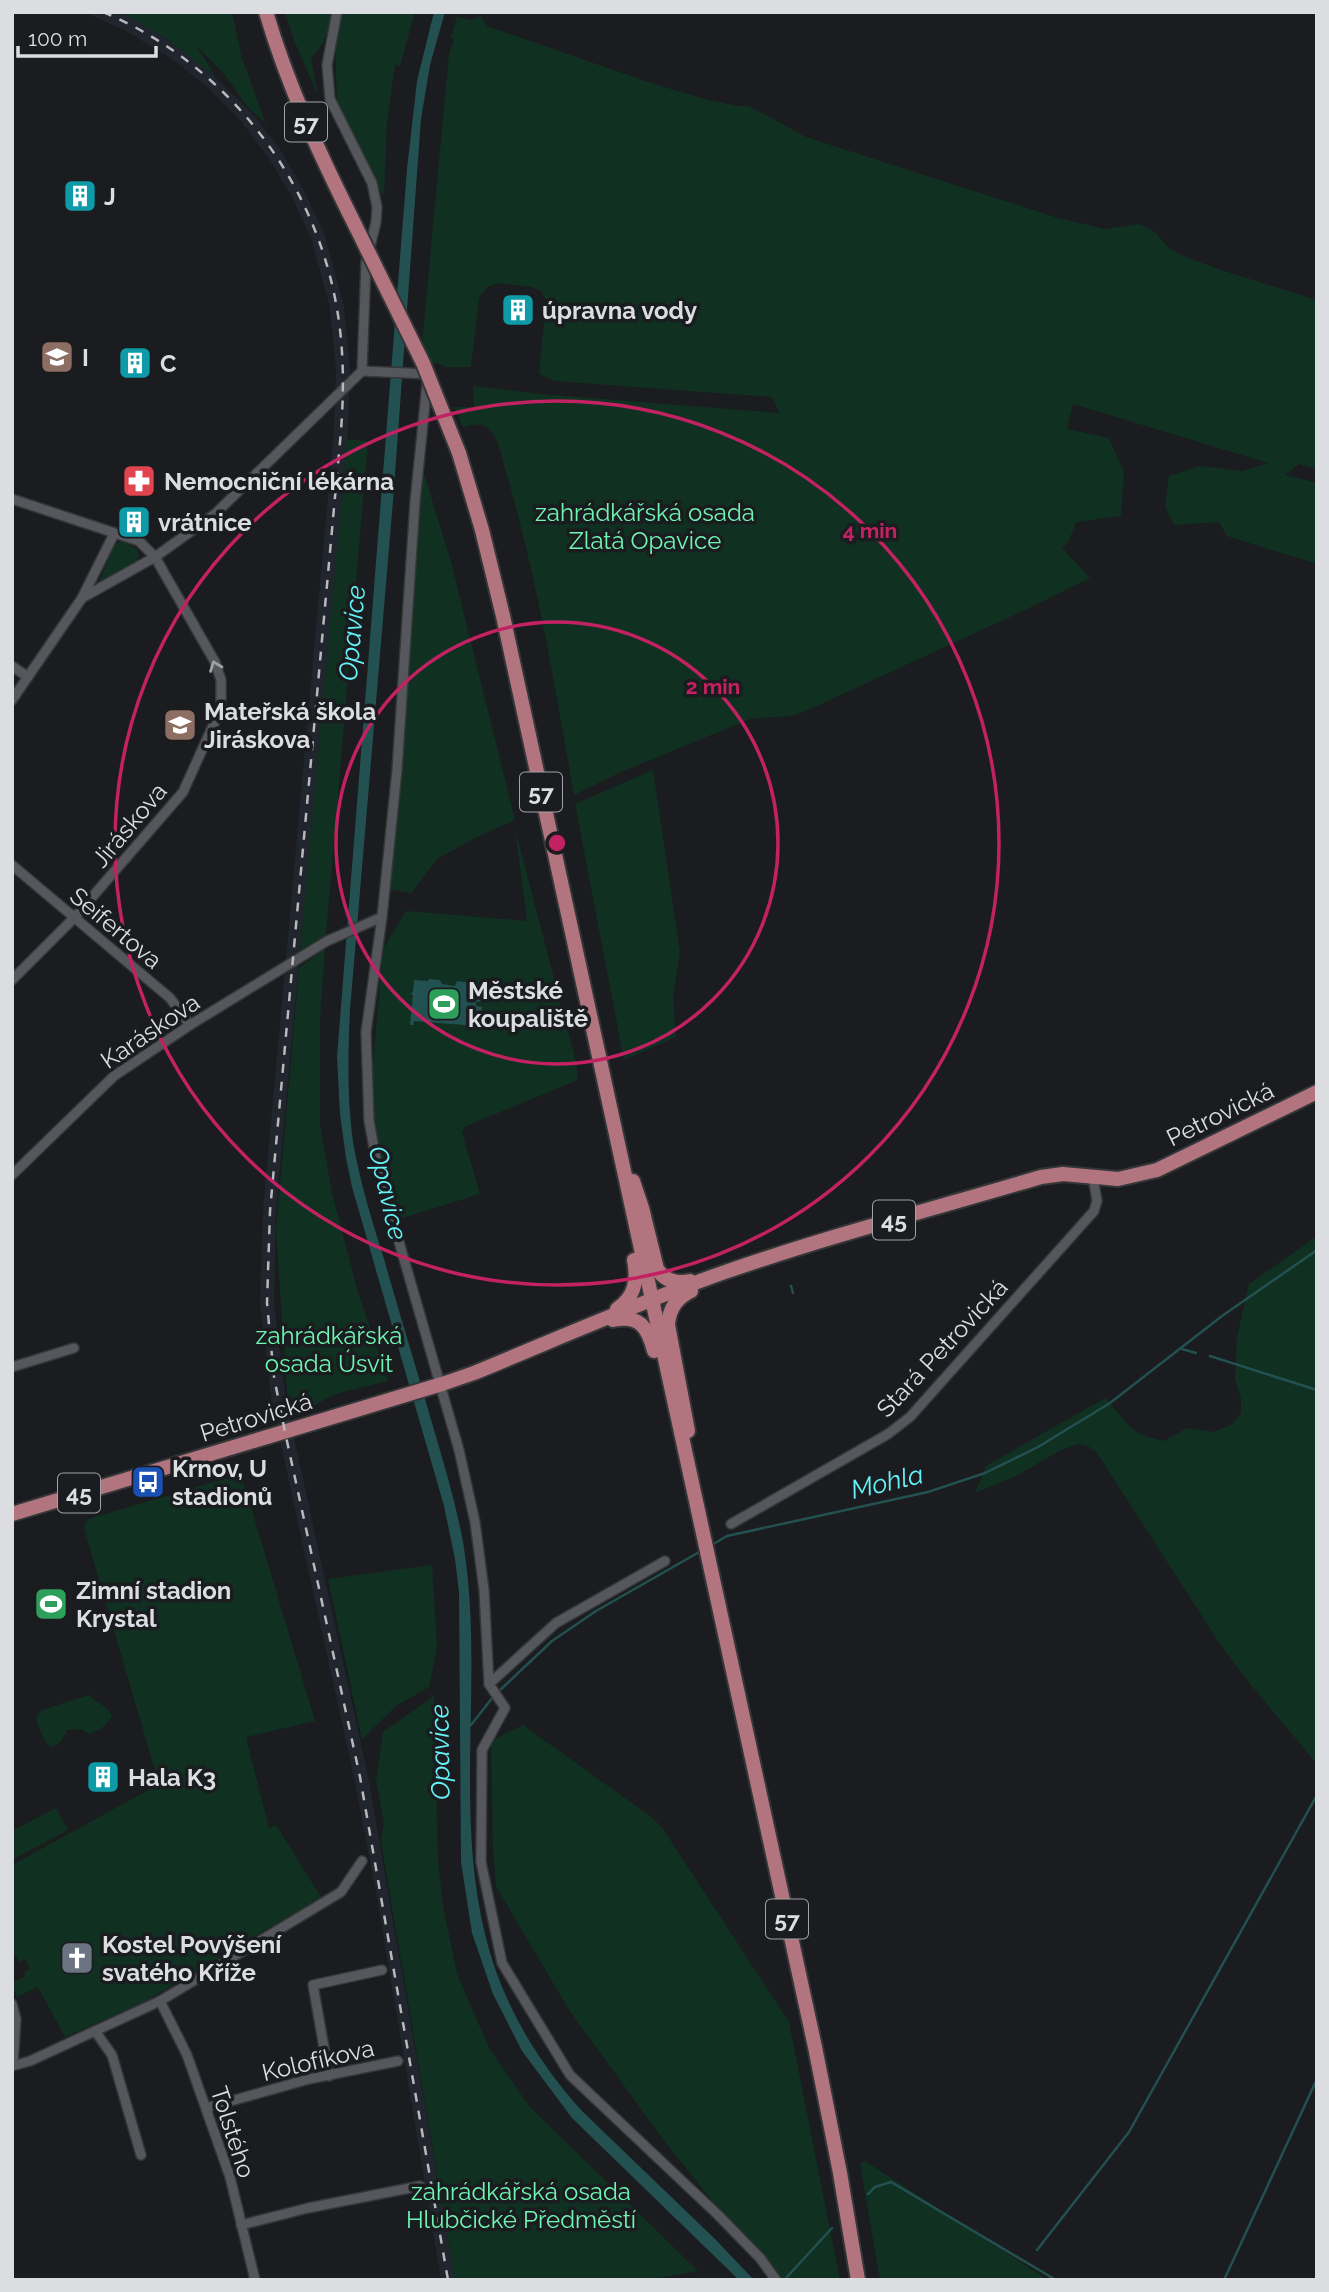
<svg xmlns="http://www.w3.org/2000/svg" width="1329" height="2292" font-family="Raleway,sans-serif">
<rect width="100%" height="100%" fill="#1a1c1f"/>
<!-- built -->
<polygon fill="#21252d" points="84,12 120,12 147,26 199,62 250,111 280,149 303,189 324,233 344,306 350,371 348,431 276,1211 274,1303 286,1401 368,1776 455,2280 441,2280 377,1897 354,1778 272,1404 260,1304 263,1210 334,430 336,371 330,308 311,238 291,195 268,157 240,120 206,86 175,61 126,31"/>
<!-- green -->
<g fill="#103121">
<polygon points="120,12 232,12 242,58 266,124 247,106 224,74 196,45 215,76 164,37"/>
<path d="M285,12h47c-3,19 -7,32 -21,46l7,38 -24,-56z"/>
<polygon points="341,12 415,12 400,66 395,64 387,122 384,197 337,104 335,37"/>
<path d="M457,16l13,4 11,-4 6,10 164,57 57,17 29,6h12l57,31 252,81 47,11 34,-5 16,8 13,15 13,8 40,15 96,30v169l-18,-5 -14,11 32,8v81l-90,-28 -8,-14 -45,3 -9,-19 4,-30 31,-10 43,5 25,-8 -195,-59 -6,25 42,9 15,34 -3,44 -45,6 -7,19 -7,7 28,30 -63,31 -221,102 -15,5 -41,3 -131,54 -45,22c-19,-108 -37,-218 -68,-323 -4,-13 -7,-35 -18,-44 -7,-6 -17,-3 -25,-1l-9,-20h20l-1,-21 68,8 238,19 -7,-16 -217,-16 -16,-7 7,-74 -5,-9 -9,-4 -34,-4 -11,4 -8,11 -8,69h-26l-7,-4 -18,3 29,-312 5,-15 -3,-2z"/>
<polygon points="347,439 368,441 326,935 300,951"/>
<polygon points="423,470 451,562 515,820 475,838 437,859 411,893 389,889"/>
<polygon points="119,542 124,542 137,549 139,555 135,564 97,586 114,546"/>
<polygon points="653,770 680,952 673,996 676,1037 624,1060 575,804"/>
<polygon points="515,829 576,1062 578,1080 466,1126 462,1132 480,1194 399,1219 376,1149 372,1077 383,949 406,911 527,921"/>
<polygon points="325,948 320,1019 320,1124 332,1193 357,1289 388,1381 335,1394 289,1419 276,1231 299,968"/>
<path d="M1317,1236v528l-66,-79 -31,-41 -123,-191 -9,-7 -10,-2 -17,6 -45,26 -41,17 11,-27 119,-68c25,26 20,34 59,43l23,-13 26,4 20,-8 8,-12v-13l-6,-20 2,-42 12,-53z"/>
<polygon points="241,1474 315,1721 246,1737 269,1828 276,1825 321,1897 144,2002 65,2037 38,1987 17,1997 12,1983 26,1976 24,1972 30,1969 25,1959 19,1962 12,1949 12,1865 159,1784 84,1528 88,1519"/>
<polygon points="432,1565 437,1648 429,1687 396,1706 362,1739 328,1579"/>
<path d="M89,1695c7,9 20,10 23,22l-11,12 -12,5 -8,-5 -14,1c-16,34 -24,9 -31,-12l6,-8z"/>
<polygon points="434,1696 438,1862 443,1906 457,1974 489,2048 529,2106 698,2271 647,2280 455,2280 381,1842 384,1822 376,1782 383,1732"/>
<polygon points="523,1725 653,1818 663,1829 789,2022 840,2280 781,2280 762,2253 721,2212 665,2142 569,2010 496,1886 493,1849 491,1741"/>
<polygon points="56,1808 68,1830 12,1860 12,1831"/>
<polygon points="865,2161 1048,2280 880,2280 860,2164"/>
</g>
<!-- water -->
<g fill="#235051">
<path d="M434,12h11l-15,53 -9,54 -28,382 -43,509c-2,43 -3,89 3,132 7,40 19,79 31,117 16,57 34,114 50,171 11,37 22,74 29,112 22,130 -10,267 23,396 16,65 52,125 97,174l132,127 39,41h-15l-167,-162 -50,-67 -29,-57 -21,-61 -11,-71 -2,-270 -4,-33 -11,-53 -92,-319 -6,-29 -6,-44 -3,-57 70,-888 10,-88z"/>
<polygon points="429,979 440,980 442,984 455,986 457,981 483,985 482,997 485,997 485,1000 476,1002 476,1006 482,1007 479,1030 477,1030 476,1026 414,1021 413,1025 410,1025 413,995 410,994 413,992 414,980 428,981"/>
</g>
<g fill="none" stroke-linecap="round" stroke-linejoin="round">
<!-- stream -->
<g stroke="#235051" stroke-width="2.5">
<polyline points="791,1286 793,1293"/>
<polyline points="1182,1349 1196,1353"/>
<polyline points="1210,1356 1317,1390"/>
<polyline points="710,1546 727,1536 928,1492 985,1473 1038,1447 1110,1403 1222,1316 1317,1250"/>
<polyline points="498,1692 552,1641 596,1611 701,1551"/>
<polyline points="471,1725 493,1697"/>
<polyline points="868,2194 875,2187 891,2182 1056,2280"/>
<polyline points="1037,2250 1129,2132 1317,1795"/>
<polyline points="786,2278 832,2228"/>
<polyline points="1224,2280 1317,2079"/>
</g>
<defs>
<g id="street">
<polyline points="337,12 327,65 330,99 372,183 377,207 376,222 366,263 362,371"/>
<polyline points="362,371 428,374 415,502 397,770 382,917 366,1032 369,1121 378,1169 459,1450 475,1522 484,1590 489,1684 505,1708 482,1750 481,1862 502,1963 570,2075 718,2215 760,2258 776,2280"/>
<polyline points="12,499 139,541 155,557 215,662 221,680 221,708 183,792 74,918 12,980"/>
<polyline points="82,598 155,557 215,514 362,371"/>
<polyline points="12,666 28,677"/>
<polyline points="12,700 82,598 114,534"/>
<polyline points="12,865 170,998 190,1025"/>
<polyline points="12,1175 114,1076 190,1025 327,941 382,917"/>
<polyline points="12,1367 74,1348"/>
<polyline points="731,1524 888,1434 910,1417 1094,1211 1097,1201 1093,1177"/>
<polyline points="489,1684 556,1623 665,1561"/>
<polyline points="160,2001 187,2055 230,2177 255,2280"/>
<polyline points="12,2004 16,2019 13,2065"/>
<polyline points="95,2031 112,2055 141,2155"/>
<polyline points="12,2066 30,2061 160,2001 341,1892 362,1861"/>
<polyline points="329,2076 313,1985 382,1970"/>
<polyline points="206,2108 309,2079 398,2061"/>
<polyline points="241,2225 308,2208 420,2186"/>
</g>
<g id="primary">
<path d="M266,12c22,75 55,145 90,215"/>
<polyline points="459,453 482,530 503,616 815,2047 840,2173 858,2280"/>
<path d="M633,1181l9,27 15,61c8,12 19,15 33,12"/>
<path d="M617,1309c18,-12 21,-29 17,-49"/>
<path d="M613,1320c27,-6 35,8 41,31"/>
<path d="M688,1431l-20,-106c1,-16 8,-27 23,-34"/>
<path d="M12,1514l430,-130 32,-11c83,-34 166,-71 251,-101 104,-36 211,-64 316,-95l22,-3 55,5 39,-9 160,-78"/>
</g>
</defs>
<!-- street casing -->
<use href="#street" stroke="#343638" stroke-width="12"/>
<!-- primary casing -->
<use href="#primary" stroke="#343638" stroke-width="18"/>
<!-- street -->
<use href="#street" stroke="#55575c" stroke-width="9"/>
<!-- primary -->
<use href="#primary" stroke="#b2757f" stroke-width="14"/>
<!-- rail -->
<path stroke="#b8b9bc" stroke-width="2.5" stroke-dasharray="9 9" stroke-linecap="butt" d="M103,12c122,51 212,166 234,297 7,40 7,81 4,122l-71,780 -3,92 7,74 11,55 75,345 88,503"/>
<defs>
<polyline id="primary-bridge" points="356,227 423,363 459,453"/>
</defs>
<!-- primary-bridge casing -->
<use href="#primary-bridge" stroke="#343638" stroke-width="18" stroke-linecap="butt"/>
<!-- primary-bridge -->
<use href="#primary-bridge" stroke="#b2757f" stroke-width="14"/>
</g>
<!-- one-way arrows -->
<defs><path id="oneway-chevron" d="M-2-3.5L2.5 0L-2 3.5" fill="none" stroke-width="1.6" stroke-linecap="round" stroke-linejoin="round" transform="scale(1.75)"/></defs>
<use stroke="#9fa1a5" href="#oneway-chevron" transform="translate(215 666) rotate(-111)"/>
<!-- distance rings -->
<g fill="none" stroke="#c32262" stroke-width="3.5">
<circle cx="557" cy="843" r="221"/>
<circle cx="557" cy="843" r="442"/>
</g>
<!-- icons -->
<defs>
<symbol id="building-square" viewBox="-11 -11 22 22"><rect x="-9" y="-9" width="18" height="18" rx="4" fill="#0f9aa8" stroke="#1a1c1f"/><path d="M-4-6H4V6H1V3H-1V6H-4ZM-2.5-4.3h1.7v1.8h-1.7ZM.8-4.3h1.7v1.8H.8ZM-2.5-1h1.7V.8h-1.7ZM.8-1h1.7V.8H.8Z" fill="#fff"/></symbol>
<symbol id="school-square" viewBox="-11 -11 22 22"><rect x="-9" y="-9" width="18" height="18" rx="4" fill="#8d6e63" stroke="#1a1c1f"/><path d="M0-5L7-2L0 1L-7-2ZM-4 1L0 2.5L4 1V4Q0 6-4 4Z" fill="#fff"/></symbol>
<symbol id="pharmacy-square" viewBox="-11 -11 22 22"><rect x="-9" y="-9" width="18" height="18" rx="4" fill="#e0444e" stroke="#1a1c1f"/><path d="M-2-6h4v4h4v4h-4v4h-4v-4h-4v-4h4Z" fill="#fff"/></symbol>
<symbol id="stadium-square" viewBox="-11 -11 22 22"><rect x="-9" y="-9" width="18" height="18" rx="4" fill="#2e9e5b" stroke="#1a1c1f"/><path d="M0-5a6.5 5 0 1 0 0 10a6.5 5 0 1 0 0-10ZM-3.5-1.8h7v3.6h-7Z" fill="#fff"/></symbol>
<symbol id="bus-square" viewBox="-11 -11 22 22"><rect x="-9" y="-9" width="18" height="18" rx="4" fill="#1a4fb4" stroke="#1a1c1f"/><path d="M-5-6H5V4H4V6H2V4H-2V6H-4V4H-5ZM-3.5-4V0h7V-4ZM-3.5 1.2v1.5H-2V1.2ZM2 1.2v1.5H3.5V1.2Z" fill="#fff"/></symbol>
<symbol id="church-square" viewBox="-11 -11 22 22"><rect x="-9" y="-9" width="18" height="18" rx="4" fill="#6b7280" stroke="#1a1c1f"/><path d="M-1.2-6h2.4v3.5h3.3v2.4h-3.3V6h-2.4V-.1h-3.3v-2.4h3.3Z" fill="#fff"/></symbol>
</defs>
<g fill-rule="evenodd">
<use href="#building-square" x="61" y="177" width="38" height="38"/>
<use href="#building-square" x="499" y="291" width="38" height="38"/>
<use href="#school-square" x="38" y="338" width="38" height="38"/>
<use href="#building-square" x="116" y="344" width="38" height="38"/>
<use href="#pharmacy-square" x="120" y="462" width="38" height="38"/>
<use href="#building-square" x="115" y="503" width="38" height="38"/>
<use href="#school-square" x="161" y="706" width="38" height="38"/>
<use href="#stadium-square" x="425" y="985" width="38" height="38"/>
<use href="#bus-square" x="129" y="1463" width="38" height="38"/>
<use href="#stadium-square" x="32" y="1585" width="38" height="38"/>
<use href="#building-square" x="84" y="1758" width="38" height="38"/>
<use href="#church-square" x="58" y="1939" width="38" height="38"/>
</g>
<g text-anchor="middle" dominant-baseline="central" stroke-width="7" stroke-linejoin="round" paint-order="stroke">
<!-- shield labels -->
<g fill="#1a1c1f" stroke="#a2a3a6" stroke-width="2">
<rect x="285" y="102.5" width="42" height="39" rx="5"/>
<rect x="520" y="772.5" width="42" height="39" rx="5"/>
<rect x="873" y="1200.5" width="42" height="39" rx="5"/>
<rect x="58" y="1473.5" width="42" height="39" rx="5"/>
<rect x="766" y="1899.5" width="42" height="39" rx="5"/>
</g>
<g font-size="23" font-weight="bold" fill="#dcdde0">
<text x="306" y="122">57</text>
<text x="541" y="792">57</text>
<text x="894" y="1220">45</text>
<text x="79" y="1493">45</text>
<text x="787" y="1919">57</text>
</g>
<!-- poi labels -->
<g font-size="24" font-weight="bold" fill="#dcdde0" stroke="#1a1c1f" text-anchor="start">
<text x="104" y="196">J</text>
<text x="542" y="310">úpravna vody</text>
<text x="82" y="357">I</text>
<text x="160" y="363">C</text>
<text x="164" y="481">Nemocniční lékárna</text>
<text x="158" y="522">vrátnice</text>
<text x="204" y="711">Mateřská škola<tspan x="204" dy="28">Jiráskova</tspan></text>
<text x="468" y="990">Městské<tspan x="468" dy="28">koupaliště</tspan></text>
<text x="172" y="1468">Krnov, U<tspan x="172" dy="28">stadionů</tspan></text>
<text x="76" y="1590">Zimní stadion<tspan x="76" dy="28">Krystal</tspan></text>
<text x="128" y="1777">Hala K3</text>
<text x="102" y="1944">Kostel Povýšení<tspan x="102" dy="28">svatého Kříže</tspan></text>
</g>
<!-- park labels -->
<g font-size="24" fill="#6ff6b3" stroke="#1a1c1f">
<text x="645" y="512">zahrádkářská osada<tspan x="645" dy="28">Zlatá Opavice</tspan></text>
<text x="329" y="1335">zahrádkářská<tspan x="329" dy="28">osada Úsvit</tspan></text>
<text x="521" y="2191">zahrádkářská osada<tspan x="521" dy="28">Hlubčické Předměstí</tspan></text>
</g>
<!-- street labels -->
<g font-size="24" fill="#dcdde0" stroke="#1a1c1f">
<text transform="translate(129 825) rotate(-50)">Jiráskova</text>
<text transform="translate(116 928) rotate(40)">Seifertova</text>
<text transform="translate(150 1031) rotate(-34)">Karáskova</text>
<text transform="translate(1220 1114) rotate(-26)">Petrovická</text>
<text transform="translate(942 1348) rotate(-47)">Stará Petrovická</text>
<text transform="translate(256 1417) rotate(-17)">Petrovická</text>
<text transform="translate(318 2060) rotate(-13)">Kolofíkova</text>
<text transform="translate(233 2132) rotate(72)">Tolstého</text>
</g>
<!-- water labels -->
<g font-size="26" font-style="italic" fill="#64f3f7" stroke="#1a1c1f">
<text transform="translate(352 633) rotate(-85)">Opavice</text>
<text transform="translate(388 1193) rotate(77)">Opavice</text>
<text transform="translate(887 1482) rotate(-13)">Mohla</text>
<text transform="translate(440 1752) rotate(-91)">Opavice</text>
</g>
</g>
<circle cx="557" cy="843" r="10" fill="#c32262" stroke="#1a1c1f" stroke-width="3.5"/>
<g font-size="21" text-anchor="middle" font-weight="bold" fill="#c32262" stroke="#1a1c1f" stroke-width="7" stroke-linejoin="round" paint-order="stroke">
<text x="870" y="538">4 min</text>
<text x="713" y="694">2 min</text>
</g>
<!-- border -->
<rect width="1329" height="2292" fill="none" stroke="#dcdde0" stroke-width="28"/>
<!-- scale -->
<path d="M18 46v10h138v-10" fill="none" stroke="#dcdde0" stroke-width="3.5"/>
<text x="28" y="46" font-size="21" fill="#dcdde0" stroke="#1a1c1f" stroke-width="5" paint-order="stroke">100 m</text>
</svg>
